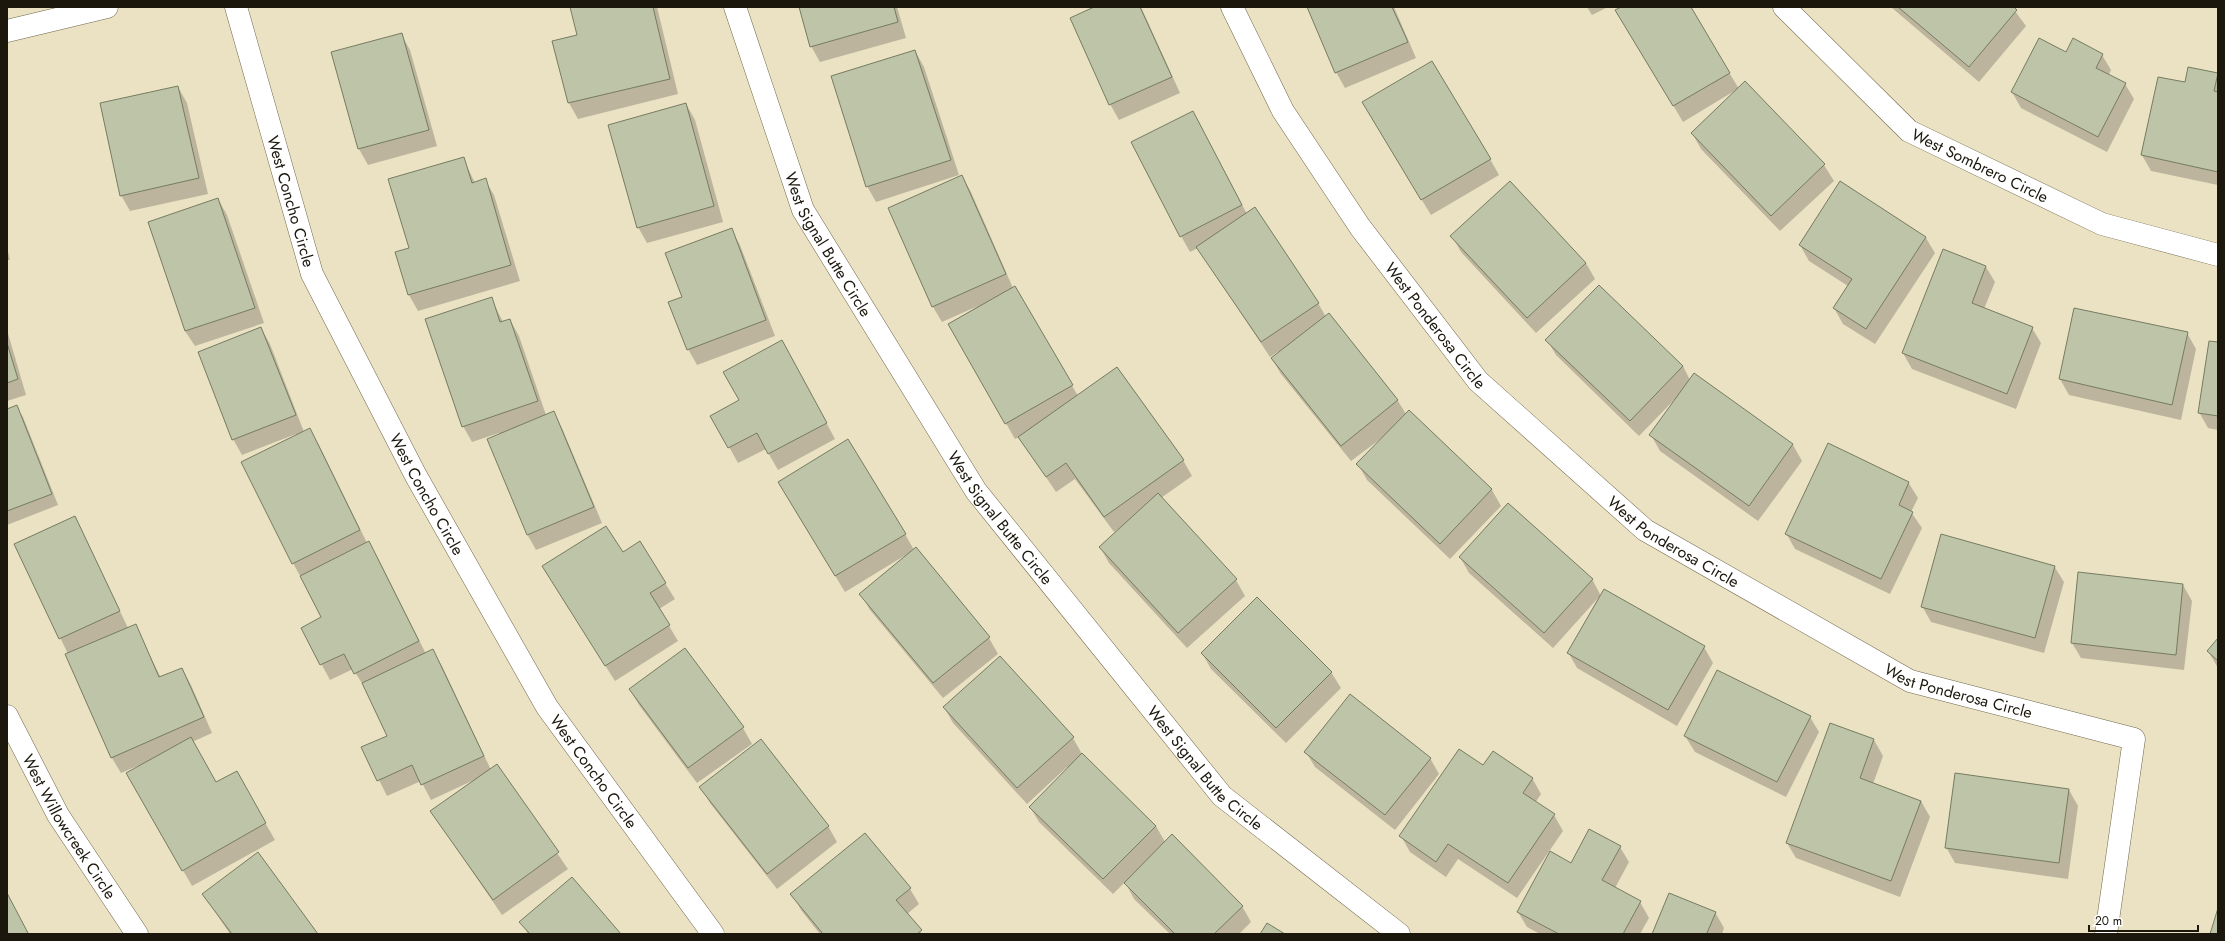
<svg xmlns="http://www.w3.org/2000/svg" width="2225" height="941" font-family="Jost,sans-serif">
<rect width="100%" height="100%" fill="#ebe2c4"/>
<!-- shadow -->
<g fill="#0003">
<polygon points="571,7 657,7 678,94 578,119 569,103 554,42 578,36"/>
<polygon points="800,7 897,7 906,38 820,62 811,46"/>
<polygon points="1096,7 1141,7 1180,93 1119,120 1110,104"/>
<polygon points="1308,7 1394,7 1416,58 1345,88 1336,72"/>
<polygon points="1587,7 1608,7 1592,15"/>
<polygon points="1623,7 1690,7 1739,89 1745,82 1824,165 1834,181 1780,231 1701,149 1692,133 1736,90 1683,122 1626,26"/>
<polygon points="1891,7 2012,7 2026,26 1979,82"/>
<polygon points="401,34 410,50 437,146 368,165 359,149 332,53"/>
<polygon points="915,51 924,67 959,175 876,202 867,186"/>
<polygon points="2067,53 2102,55 2111,70 2109,75 2125,84 2134,99 2107,152 2021,108 2012,92"/>
<polygon points="2218,74 2218,185 2151,171 2142,155 2186,83"/>
<polygon points="178,87 187,103 208,194 130,211 121,195"/>
<polygon points="686,104 695,120 723,222 647,243 638,227"/>
<polygon points="1193,112 1247,214 1318,303 1326,317 1329,314 1398,401 1406,414 1409,411 1492,490 1501,506 1450,559 1367,480 1358,464 1387,434 1351,461 1281,374 1272,359 1280,352 1279,351 1270,357 1198,248 1190,252 1181,236"/>
<polygon points="1372,118 1490,159 1499,175 1431,215"/>
<polygon points="463,158 475,183 485,180 494,195 520,281 418,311 409,295 396,253 410,249"/>
<polygon points="962,176 971,192 1013,288 1015,287 1078,396 1183,460 1192,476 1161,498 1236,580 1245,596 1187,648 1109,563 1100,547 1119,528 1114,532 1075,479 1056,492 1019,437 1015,439 949,324 978,306 942,322 933,307"/>
<polygon points="1510,183 1586,263 1595,279 1536,333 1461,252 1452,236"/>
<polygon points="218,199 227,215 264,323 195,346 185,331"/>
<polygon points="731,229 740,245 775,336 697,365 688,349 683,298"/>
<polygon points="1926,238 1935,253 1875,344 1843,324 1834,308 1848,286 1809,261 1800,245"/>
<polygon points="7,248 10,260 7,260"/>
<polygon points="1986,267 1995,282 1984,309 2032,328 2041,343 2016,409 1912,369 1903,353"/>
<polygon points="491,298 503,322 510,320 519,336 546,415 553,412 562,428 602,523 536,550 527,534 499,433 472,442 463,426"/>
<polygon points="2075,309 2187,333 2196,349 2181,420 2069,395 2060,379"/>
<polygon points="261,328 270,344 304,432 310,429 319,445 367,543 378,558 426,654 433,651 442,666 491,770 497,766 568,869 502,915 431,811 474,780 431,800 421,781 387,796 363,748 388,736 365,688 353,669 330,680 302,628 323,618 293,563 297,435 296,434 242,455 233,439"/>
<polygon points="7,330 26,395 7,401"/>
<polygon points="1547,340 1683,366 1690,380 1694,375 1793,445 1802,461 1758,521 1660,451 1651,435 1676,398 1639,436 1556,355"/>
<polygon points="2218,343 2218,430 2208,428 2199,412"/>
<polygon points="791,357 835,439 778,470 766,449 738,463 712,416 740,400"/>
<polygon points="16,407 23,417 58,505 7,525 7,410"/>
<polygon points="1908,482 1918,498 1911,512 1922,528 1890,594 1795,549 1786,533"/>
<polygon points="788,498 905,534 914,550 916,549 989,638 998,654 943,698 870,610 861,594 909,553 845,592"/>
<polygon points="75,517 128,628 135,625 161,678 182,669 191,685 212,733 192,742 216,784 236,772 275,840 192,886 128,774 140,765 121,773 112,758 67,655 68,654 16,545"/>
<polygon points="640,543 675,599 659,609 678,641 615,681 552,581 622,554"/>
<polygon points="1460,557 1592,579 1601,596 1704,647 1713,663 1677,726 1577,668 1568,652 1599,597 1553,648 1469,573"/>
<polygon points="2054,566 2064,582 2044,653 1931,622 1922,606"/>
<polygon points="2183,585 2192,601 2184,670 2081,658 2072,643"/>
<polygon points="2218,640 2218,668 2208,651"/>
<polygon points="684,650 743,728 752,744 697,783 639,705 630,690"/>
<polygon points="1202,653 1331,672 1341,688 1286,743 1211,669"/>
<polygon points="1000,657 1073,738 1082,754 1156,826 1165,842 1242,906 1251,922 1239,934 1170,934 1134,899 1125,882 1113,894 1039,822 1030,807 1068,768 1067,767 1027,804 953,723 944,707"/>
<polygon points="1810,717 1819,732 1786,797 1695,752 1685,736"/>
<polygon points="1830,724 1874,740 1883,756 1873,784 1921,801 1930,817 1900,897 1796,858 1787,843"/>
<polygon points="1306,752 1430,758 1439,774 1395,830 1315,767"/>
<polygon points="1483,767 1532,778 1541,794 1535,803 1554,815 1563,831 1517,898 1458,859 1446,877 1410,852 1401,836"/>
<polygon points="701,787 828,826 837,842 777,889 710,803"/>
<polygon points="2069,790 2078,806 2068,879 1955,863 1946,847"/>
<polygon points="1620,847 1629,862 1615,888 1640,902 1649,918 1640,934 1540,934 1527,927 1518,912 1572,864"/>
<polygon points="910,889 919,904 907,914 922,934 820,934 801,910 792,894"/>
<polygon points="203,894 317,934 230,934"/>
<polygon points="1715,912 1724,928 1722,934 1653,934"/>
<polygon points="521,922 620,934 528,934"/>
</g>
<!-- building -->
<g fill="#bec4a7" stroke="#767c61">
<polygon points="570,7 653,7 670,79 568,103 552,41 577,35"/>
<polygon points="799,7 894,7 898,22 810,47"/>
<polygon points="1094,7 1140,7 1172,77 1109,105 1070,18"/>
<polygon points="1307,7 1392,7 1408,42 1335,73"/>
<polygon points="1621,7 1691,7 1730,73 1673,106 1615,10"/>
<polygon points="1898,7 2014,7 2017,10 1969,67"/>
<polygon points="402,33 429,130 358,149 331,52"/>
<polygon points="2039,38 2066,52 2073,38 2103,54 2096,68 2126,83 2098,137 2011,92"/>
<polygon points="915,50 951,160 866,187 831,76"/>
<polygon points="1432,61 1491,159 1421,200 1362,102"/>
<polygon points="2188,67 2218,73 2214,91 2218,92 2218,172 2141,155 2158,77 2185,82"/>
<polygon points="1745,81 1825,164 1771,216 1691,133"/>
<polygon points="178,86 199,178 120,196 100,103"/>
<polygon points="686,103 714,206 637,228 608,125"/>
<polygon points="1193,111 1242,205 1180,237 1131,142"/>
<polygon points="464,157 472,183 486,178 511,265 408,295 395,252 409,248 388,179"/>
<polygon points="962,175 1006,274 932,307 888,208"/>
<polygon points="1510,181 1586,263 1527,318 1450,236"/>
<polygon points="1840,181 1926,237 1866,329 1833,308 1852,279 1799,245"/>
<polygon points="218,198 255,308 185,331 148,222"/>
<polygon points="1255,207 1319,303 1261,342 1196,247"/>
<polygon points="732,228 766,320 687,350 668,302 682,297 665,253"/>
<polygon points="1943,249 1986,266 1972,303 2033,327 2007,394 1902,353"/>
<polygon points="1599,285 1683,366 1630,421 1545,340"/>
<polygon points="1015,286 1073,385 1005,424 948,324"/>
<polygon points="492,297 500,322 510,319 538,401 462,427 425,319"/>
<polygon points="2074,308 2188,332 2172,405 2059,379"/>
<polygon points="1329,313 1398,400 1341,446 1271,358"/>
<polygon points="261,327 296,415 232,440 198,352"/>
<polygon points="782,340 827,423 768,454 757,433 728,448 710,416 739,400 723,372"/>
<polygon points="2209,341 2218,342 2218,416 2198,413"/>
<polygon points="7,343 18,379 7,383"/>
<polygon points="1117,367 1184,460 1104,517 1066,463 1046,477 1018,437"/>
<polygon points="1694,373 1793,444 1749,506 1649,435"/>
<polygon points="17,405 52,494 7,511 7,409"/>
<polygon points="1409,410 1492,489 1440,544 1356,464"/>
<polygon points="554,411 594,507 527,535 487,439"/>
<polygon points="310,428 360,530 292,564 241,462"/>
<polygon points="848,439 906,534 835,576 778,482"/>
<polygon points="1828,443 1909,482 1899,505 1913,512 1881,579 1785,534"/>
<polygon points="1158,493 1237,579 1178,633 1099,547"/>
<polygon points="1508,503 1593,579 1544,633 1459,557"/>
<polygon points="75,516 120,611 59,639 14,544"/>
<polygon points="606,526 623,552 640,541 666,583 650,593 670,625 605,666 542,566"/>
<polygon points="1941,534 2055,566 2035,638 1921,607"/>
<polygon points="369,541 419,641 354,674 344,654 320,665 301,628 321,617 300,576"/>
<polygon points="916,547 990,637 933,683 859,594"/>
<polygon points="2078,572 2183,584 2176,655 2071,643"/>
<polygon points="1604,589 1705,646 1668,710 1567,653"/>
<polygon points="1257,597 1332,672 1276,728 1201,653"/>
<polygon points="136,624 159,677 182,668 204,717 111,758 65,654"/>
<polygon points="2218,638 2218,661 2207,651"/>
<polygon points="685,648 744,727 688,768 629,689"/>
<polygon points="433,649 484,756 421,785 412,765 377,781 361,747 387,736 362,683"/>
<polygon points="1000,656 1074,737 1017,788 943,707"/>
<polygon points="1717,670 1811,716 1777,782 1684,736"/>
<polygon points="1350,694 1431,758 1385,815 1304,752"/>
<polygon points="1830,723 1874,739 1860,778 1921,801 1891,881 1786,843"/>
<polygon points="191,737 216,782 237,771 266,823 182,871 126,773"/>
<polygon points="761,739 829,826 767,874 699,787"/>
<polygon points="1459,749 1483,765 1493,751 1533,778 1523,793 1555,814 1508,883 1448,844 1436,862 1399,836"/>
<polygon points="1082,753 1156,826 1103,879 1029,807"/>
<polygon points="497,764 559,852 493,900 430,811"/>
<polygon points="1955,773 2069,789 2059,863 1945,848"/>
<polygon points="1589,829 1621,846 1602,880 1641,901 1623,934 1559,934 1517,912 1550,851 1571,863"/>
<polygon points="865,833 911,888 896,900 922,930 917,934 823,934 790,894"/>
<polygon points="1172,834 1243,906 1214,934 1175,934 1124,883"/>
<polygon points="258,852 318,934 232,934 202,894"/>
<polygon points="572,877 621,934 530,934 519,922"/>
<polygon points="7,893 28,933 27,934 7,934"/>
<polygon points="1669,893 1716,912 1707,933 1709,934 1652,934"/>
<polygon points="2218,908 2218,934 2210,934"/>
<polygon points="1267,923 1285,934 1260,934"/>
</g>
<g fill="none" stroke-linecap="round" stroke-linejoin="round">
<defs>
<g id="street">
<path id="s1" d="M236,7l76,267 104,202 131,231 166,227"/>
<path id="s2" d="M735,7l68,203 173,281 246,305 177,138"/>
<path id="s3" d="M1232,7l51,104 77,116 118,154 167,149 265,151 224,58 -28,195"/>
<path id="s4" d="M1784,7l125,124 193,93 116,31"/>
<polyline points="7,31 107,7"/>
<path id="s5" d="M7,716l51,99 79,119"/>
</g>
</defs>
<!-- street casing -->
<use href="#street" stroke="#70674d" stroke-width="23"/>
<!-- street -->
<use href="#street" stroke="#fff" stroke-width="22"/>
</g>
<g text-anchor="middle" dominant-baseline="central" stroke-width="3" stroke-linejoin="round" paint-order="stroke">
<!-- street labels -->
<g font-size="16" fill="#1b170d" stroke="#fff">
<text stroke="none"><textPath href="#s4" startOffset="255">West Sombrero Circle</textPath></text>
<text stroke="none"><textPath href="#s1" startOffset="202">West Concho Circle</textPath></text>
<text stroke="none"><textPath href="#s2" startOffset="256">West Signal Butte Circle</textPath></text>
<text stroke="none"><textPath href="#s3" startOffset="379">West Ponderosa Circle</textPath></text>
<text stroke="none"><textPath href="#s1" startOffset="526">West Concho Circle</textPath></text>
<text stroke="none"><textPath href="#s2" startOffset="580">West Signal Butte Circle</textPath></text>
<text stroke="none"><textPath href="#s3" startOffset="703">West Ponderosa Circle</textPath></text>
<text stroke="none"><textPath href="#s3" startOffset="1027">West Ponderosa Circle</textPath></text>
<text stroke="none"><textPath href="#s2" startOffset="904">West Signal Butte Circle</textPath></text>
<text stroke="none"><textPath href="#s1" startOffset="850">West Concho Circle</textPath></text>
<text stroke="none"><textPath href="#s5" startOffset="127">West Willowcreek Circle</textPath></text>
</g>
</g>
<!-- border -->
<rect width="2225" height="941" fill="none" stroke="#1b170d" stroke-width="16"/>
<!-- scale -->
<path d="M2089 925v6h109v-6" fill="none" stroke="#1b170d" stroke-width="2"/>
<text x="2095" y="925" font-size="12" fill="#1b170d" stroke="#ffffff" stroke-width="3" paint-order="stroke">20 m</text>
</svg>
